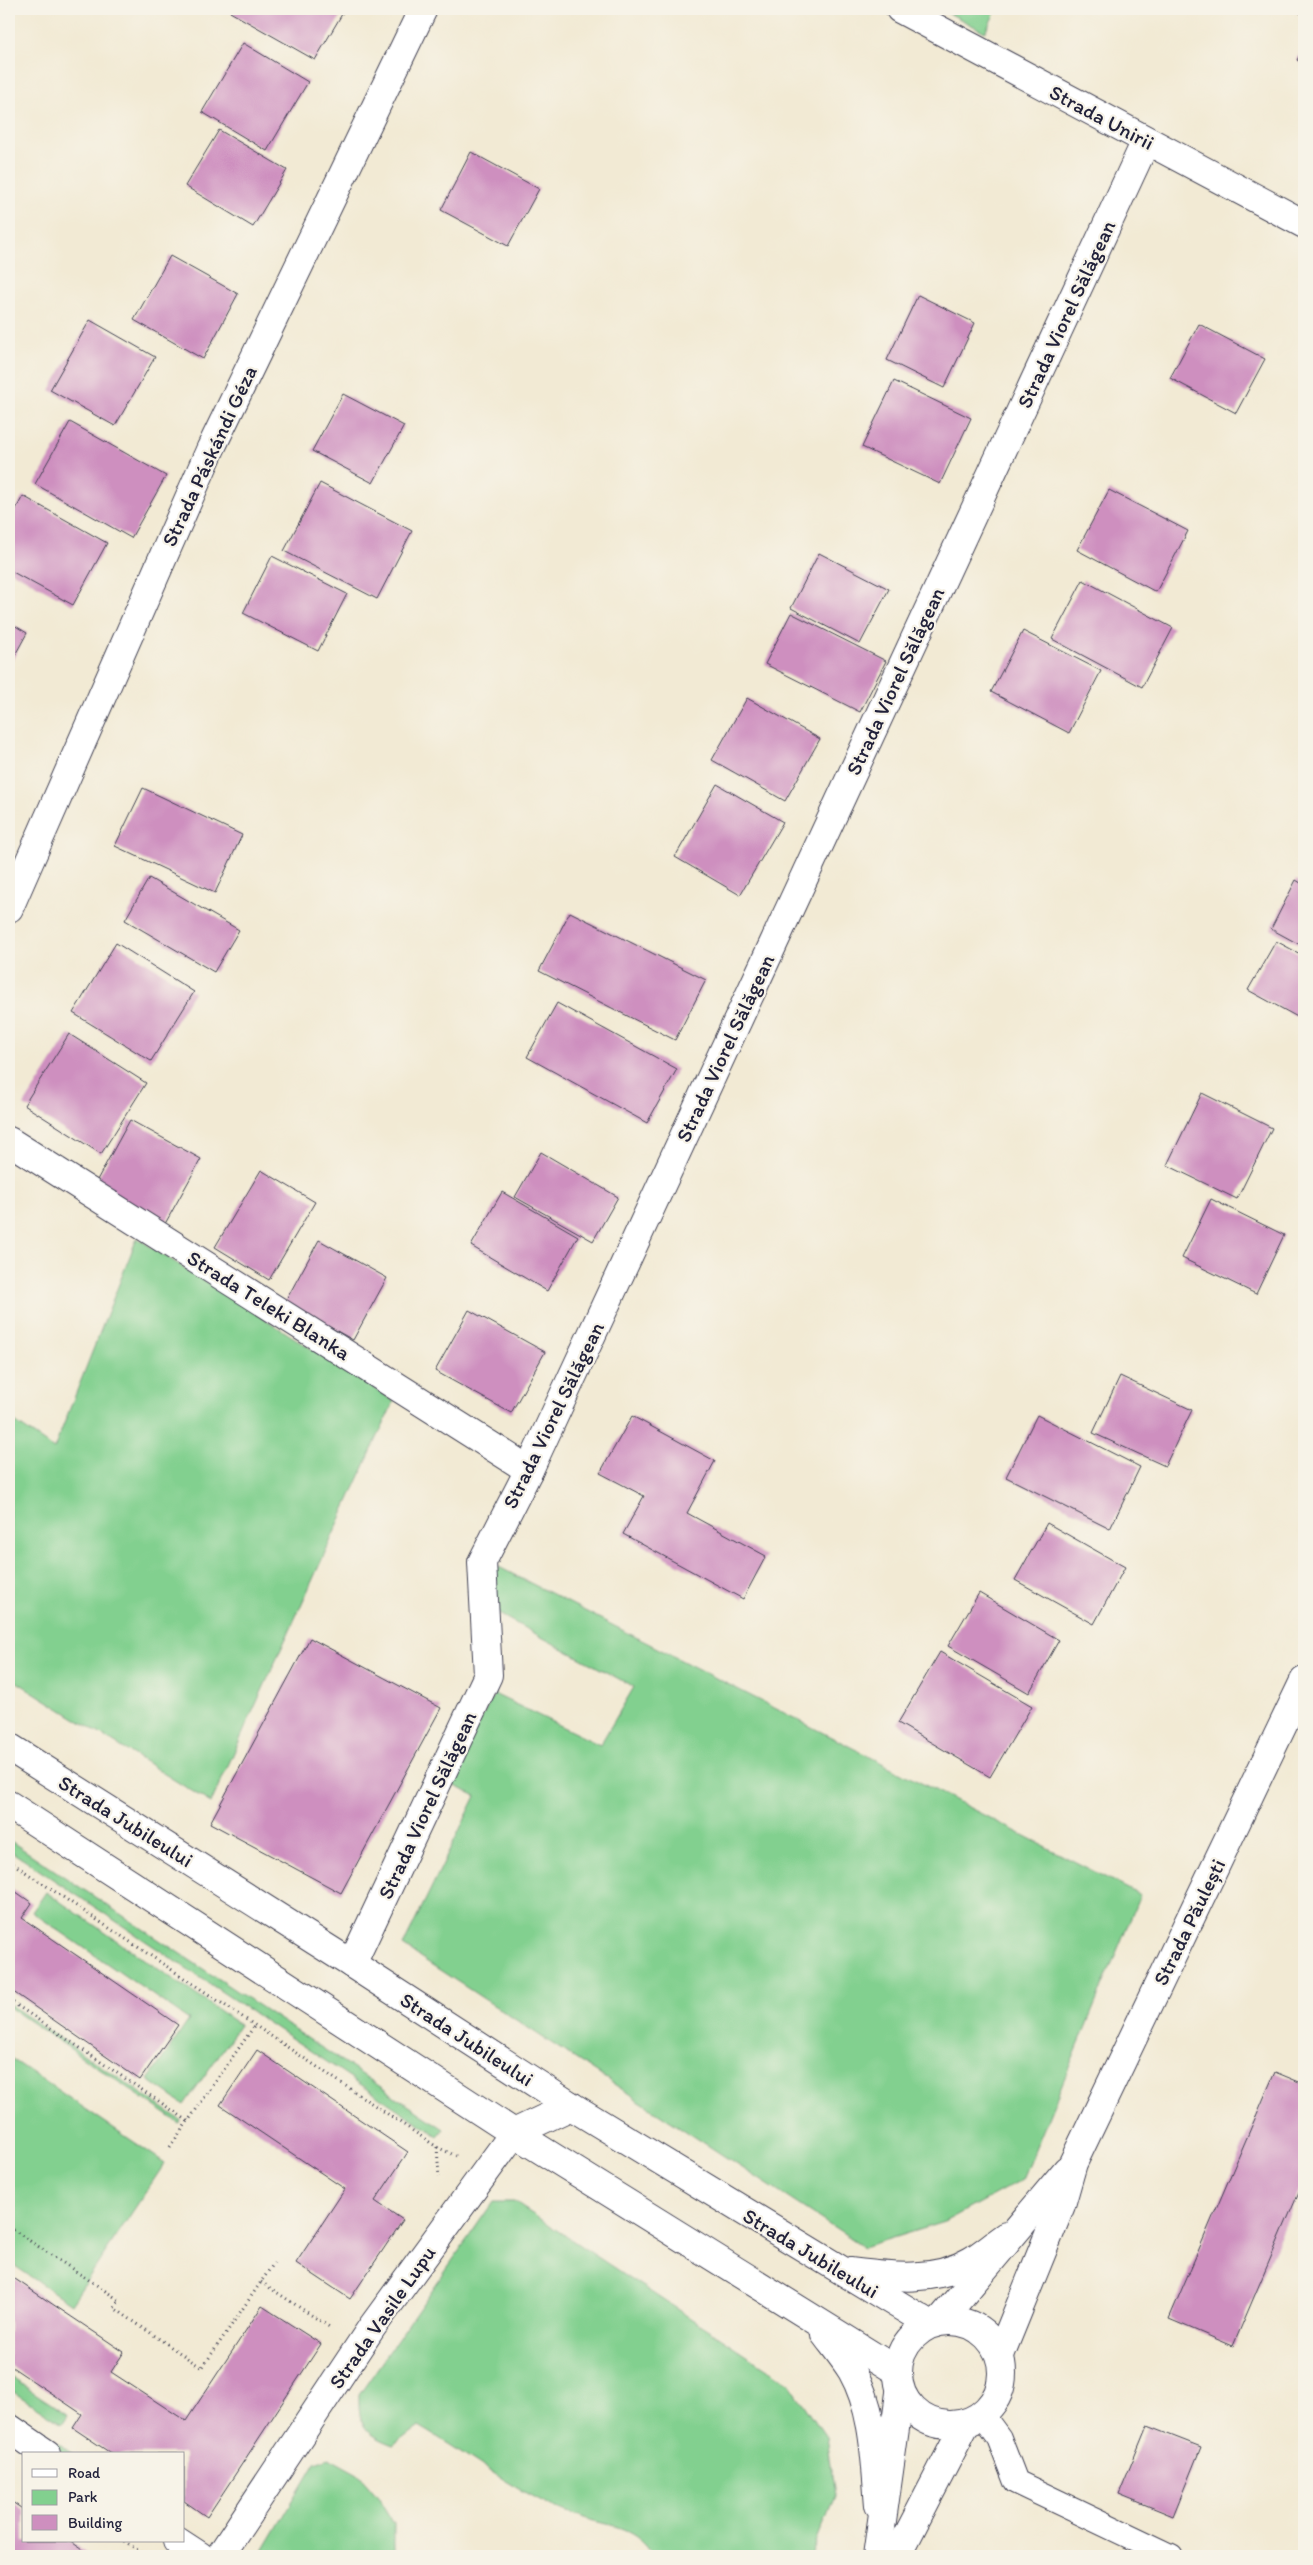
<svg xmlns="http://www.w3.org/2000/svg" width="1313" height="2565" font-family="Itim,sans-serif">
<rect width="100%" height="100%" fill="#f7f3e8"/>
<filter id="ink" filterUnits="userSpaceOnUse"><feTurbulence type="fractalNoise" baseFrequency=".02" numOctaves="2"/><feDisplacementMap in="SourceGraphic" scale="10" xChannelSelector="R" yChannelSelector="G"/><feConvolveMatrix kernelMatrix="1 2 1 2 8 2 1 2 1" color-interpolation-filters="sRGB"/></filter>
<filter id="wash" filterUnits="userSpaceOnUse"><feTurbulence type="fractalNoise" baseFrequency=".0096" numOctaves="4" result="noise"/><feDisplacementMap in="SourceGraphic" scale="20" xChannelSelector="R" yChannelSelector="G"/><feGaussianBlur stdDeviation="1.12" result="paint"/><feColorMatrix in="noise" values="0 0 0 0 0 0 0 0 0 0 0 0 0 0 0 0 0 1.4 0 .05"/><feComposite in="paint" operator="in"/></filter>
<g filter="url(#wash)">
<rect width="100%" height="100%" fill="#f2ead4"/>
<!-- green -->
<g fill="#82d08f" stroke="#527965">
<polygon points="941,9 997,9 985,32"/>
<polygon points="137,1238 394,1401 211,1803 9,1677 9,1418 54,1449"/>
<polygon points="495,1565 1140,1895 1023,2179 944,2222 863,2247 403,1946 476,1796 449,1783 494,1694 600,1745 634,1687 495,1612"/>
<polygon points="9,1840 444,2129 438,2136 9,1850"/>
<polygon points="46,1892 240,2025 184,2105 148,2080 189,2020 32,1912"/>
<polygon points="9,2004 181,2120 179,2123 9,2007"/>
<polygon points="9,2057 165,2163 71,2304 9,2262"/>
<path d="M493,2202h21l275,181 37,54 9,59 -24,60h-157c-18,-30 -40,-29 -70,-38 -61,-19 -111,-61 -165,-92l-25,19c-29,-11 -36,-19 -35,-50z"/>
<polygon points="9,2376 68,2415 62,2424 9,2389"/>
<polygon points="9,2410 74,2454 63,2454 9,2417"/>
<polygon points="329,2458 358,2474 377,2496 394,2524 394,2556 260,2556 315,2463"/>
</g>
<g id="blocks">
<!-- building -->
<g fill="#ce8fbf">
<polygon points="232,9 345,9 315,60 230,12"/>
<polygon points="1294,9 1304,9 1304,16"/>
<polygon points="243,43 308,82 267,151 202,112"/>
<polygon points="1304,48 1304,65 1297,60"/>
<polygon points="219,130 287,170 253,227 185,186"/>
<polygon points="471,152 539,189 508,246 441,210"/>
<polygon points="170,256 238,294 203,359 134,320"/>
<polygon points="918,295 975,323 944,388 887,360"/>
<polygon points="90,320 155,357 115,426 50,390"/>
<polygon points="1199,324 1265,359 1236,413 1170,378"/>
<polygon points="894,381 971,418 940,484 862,447"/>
<polygon points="343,394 404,426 373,483 312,451"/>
<polygon points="70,422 166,476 131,538 35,484"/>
<polygon points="320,483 412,531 377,599 284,551"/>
<polygon points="1109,490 1188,531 1156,592 1077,550"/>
<polygon points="23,496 107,543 73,605 9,570 9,522"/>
<polygon points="819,553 889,589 860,644 791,608"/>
<polygon points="272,556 347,594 318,651 243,613"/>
<polygon points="1083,580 1173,628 1142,687 1052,639"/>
<polygon points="791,613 886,661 860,712 765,664"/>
<polygon points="9,622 27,633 9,666"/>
<polygon points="1023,631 1101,671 1069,733 991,692"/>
<polygon points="747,698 820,739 785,801 712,760"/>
<polygon points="717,784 783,822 740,895 675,857"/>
<polygon points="143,788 242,835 215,893 115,846"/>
<polygon points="149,878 239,930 214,972 125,920"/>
<polygon points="1296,880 1304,885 1304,947 1271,929"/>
<polygon points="570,912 706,980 675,1040 539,971"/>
<polygon points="1276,941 1304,956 1303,1020 1248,990"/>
<polygon points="116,943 194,992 151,1061 73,1013"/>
<polygon points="557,1003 677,1069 647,1123 527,1057"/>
<polygon points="69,1034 146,1083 101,1154 24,1105"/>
<polygon points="1202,1093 1272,1128 1237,1199 1167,1165"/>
<polygon points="130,1120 201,1159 161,1231 91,1191"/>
<polygon points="541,1152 618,1197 593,1241 515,1197"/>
<polygon points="261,1170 315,1202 269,1280 215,1247"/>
<polygon points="502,1192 578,1236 547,1291 471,1246"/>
<polygon points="1211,1199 1284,1235 1256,1294 1182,1258"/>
<polygon points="319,1240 387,1278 353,1340 285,1302"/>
<polygon points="469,1310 545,1352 511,1413 435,1371"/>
<polygon points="1120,1376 1192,1410 1165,1466 1093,1433"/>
<polygon points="1037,1415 1140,1467 1110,1529 1006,1477"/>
<polygon points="632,1416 715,1461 687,1513 766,1556 743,1599 623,1534 644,1496 600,1473"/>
<polygon points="1047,1523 1125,1567 1094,1624 1015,1580"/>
<polygon points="979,1593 1059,1640 1029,1693 948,1646"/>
<polygon points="310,1638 441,1708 341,1893 210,1823"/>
<polygon points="940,1652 1032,1706 990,1777 898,1723"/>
<polygon points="9,1887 32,1903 22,1918 178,2025 140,2080 9,1989"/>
<polygon points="257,2050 408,2152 375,2201 403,2220 350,2299 296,2263 345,2189 220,2105"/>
<polygon points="1275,2072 1304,2084 1304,2180 1233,2346 1169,2319"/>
<polygon points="9,2275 124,2352 111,2372 186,2421 262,2306 321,2344 207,2517 184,2501 184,2454 112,2454 73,2428 82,2414 9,2365"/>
<polygon points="1147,2426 1201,2447 1173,2516 1119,2494"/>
<polygon points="9,2500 24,2510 24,2541 70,2541 92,2556 9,2556"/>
</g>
</g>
</g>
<g filter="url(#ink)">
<use href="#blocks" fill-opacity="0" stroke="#414052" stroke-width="1"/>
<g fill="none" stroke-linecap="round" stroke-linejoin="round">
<defs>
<polyline id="service" points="982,2415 999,2438 1016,2482 1171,2556"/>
<g id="minor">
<polyline points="900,9 1304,224"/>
<polyline points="9,908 211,448 423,9"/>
<polyline points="9,1141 529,1470"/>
<polyline points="352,1964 488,1675 482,1562 529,1470 1146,141"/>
<polyline points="9,2428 47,2454"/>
<polyline points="177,2541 200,2556"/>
<polyline points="220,2556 372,2327 514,2133 571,2106"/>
</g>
<g id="tertiary">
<polyline points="9,1747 352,1964 571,2106 930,2324"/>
<polyline points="9,1805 514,2133 897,2371"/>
<path d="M850,2272c41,5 84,11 121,-11 12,-7 23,-17 35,-25"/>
<path d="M825,2334c9,12 19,24 27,37 23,41 23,89 27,134"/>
</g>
<g id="secondary">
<circle cx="950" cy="2373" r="52"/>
<polyline points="940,2321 1067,2170"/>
<polyline points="1000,2355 1061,2205 1073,2163 1304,1681"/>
<polyline points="877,2556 900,2393"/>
<polyline points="897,2556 966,2423"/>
</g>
</defs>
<!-- service casing -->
<use href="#service" stroke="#414052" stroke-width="26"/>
<!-- minor casing -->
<use href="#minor" stroke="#414052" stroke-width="30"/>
<!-- tertiary casing -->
<use href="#tertiary" stroke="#414052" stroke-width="30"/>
<!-- secondary casing -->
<use href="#secondary" stroke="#414052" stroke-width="30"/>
<!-- path -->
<g stroke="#414052" stroke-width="3" stroke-dasharray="1 4" stroke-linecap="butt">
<polyline points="9,1861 437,2147 456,2156"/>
<polyline points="9,2000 188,2121"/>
<polyline points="170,2147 255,2025"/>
<polyline points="437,2147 439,2177"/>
<polyline points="9,2227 119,2300 114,2308 202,2368 274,2263"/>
<polyline points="261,2282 331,2328"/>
<polyline points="124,2541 145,2555"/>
</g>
<!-- service -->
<use href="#service" stroke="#fff" stroke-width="24"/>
<!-- minor -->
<use href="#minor" stroke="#fff" stroke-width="28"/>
<!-- tertiary -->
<use href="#tertiary" stroke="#fff" stroke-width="28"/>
<!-- secondary -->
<use href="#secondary" stroke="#fff" stroke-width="28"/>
</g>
</g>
<g text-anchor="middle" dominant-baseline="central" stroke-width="4.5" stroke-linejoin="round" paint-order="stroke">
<!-- street labels -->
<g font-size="21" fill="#22223b" stroke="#f7f3e8">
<text transform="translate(1102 117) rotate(28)">Strada Unirii</text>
<text transform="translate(1066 314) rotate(-65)">Strada Viorel Sălăgean</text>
<text transform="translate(209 456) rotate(-65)">Strada Páskándi Géza</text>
<text transform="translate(895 681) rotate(-65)">Strada Viorel Sălăgean</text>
<text transform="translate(725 1048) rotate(-65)">Strada Viorel Sălăgean</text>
<text transform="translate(269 1305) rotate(32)">Strada Teleki Blanka</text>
<text transform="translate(553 1415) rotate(-64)">Strada Viorel Sălăgean</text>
<text transform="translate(427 1805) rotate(-65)">Strada Viorel Sălăgean</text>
<text transform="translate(126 1821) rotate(32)">Strada Jubileului</text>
<text transform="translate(1189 1922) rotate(-64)">Strada Păulești</text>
<text transform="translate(467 2039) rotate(33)">Strada Jubileului</text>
<text transform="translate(811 2253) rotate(31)">Strada Jubileului</text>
<text transform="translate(382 2317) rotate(-55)">Strada Vasile Lupu</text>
</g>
</g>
<!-- margin -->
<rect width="1313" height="2565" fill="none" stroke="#f7f3e8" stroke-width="30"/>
<!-- legend -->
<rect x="22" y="2452" width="162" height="90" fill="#f7f3e8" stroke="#a29fa3"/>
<rect x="32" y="2469" width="25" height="8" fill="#ffffff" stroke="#a29fa3"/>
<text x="68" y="2478" font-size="15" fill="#22223b">Road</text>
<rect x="32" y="2490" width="25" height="15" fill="#82d08f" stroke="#a29fa3"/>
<text x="68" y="2502" font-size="15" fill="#22223b">Park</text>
<rect x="32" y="2515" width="25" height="15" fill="#ce8fbf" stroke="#a29fa3"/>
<text x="68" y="2528" font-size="15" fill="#22223b">Building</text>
</svg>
